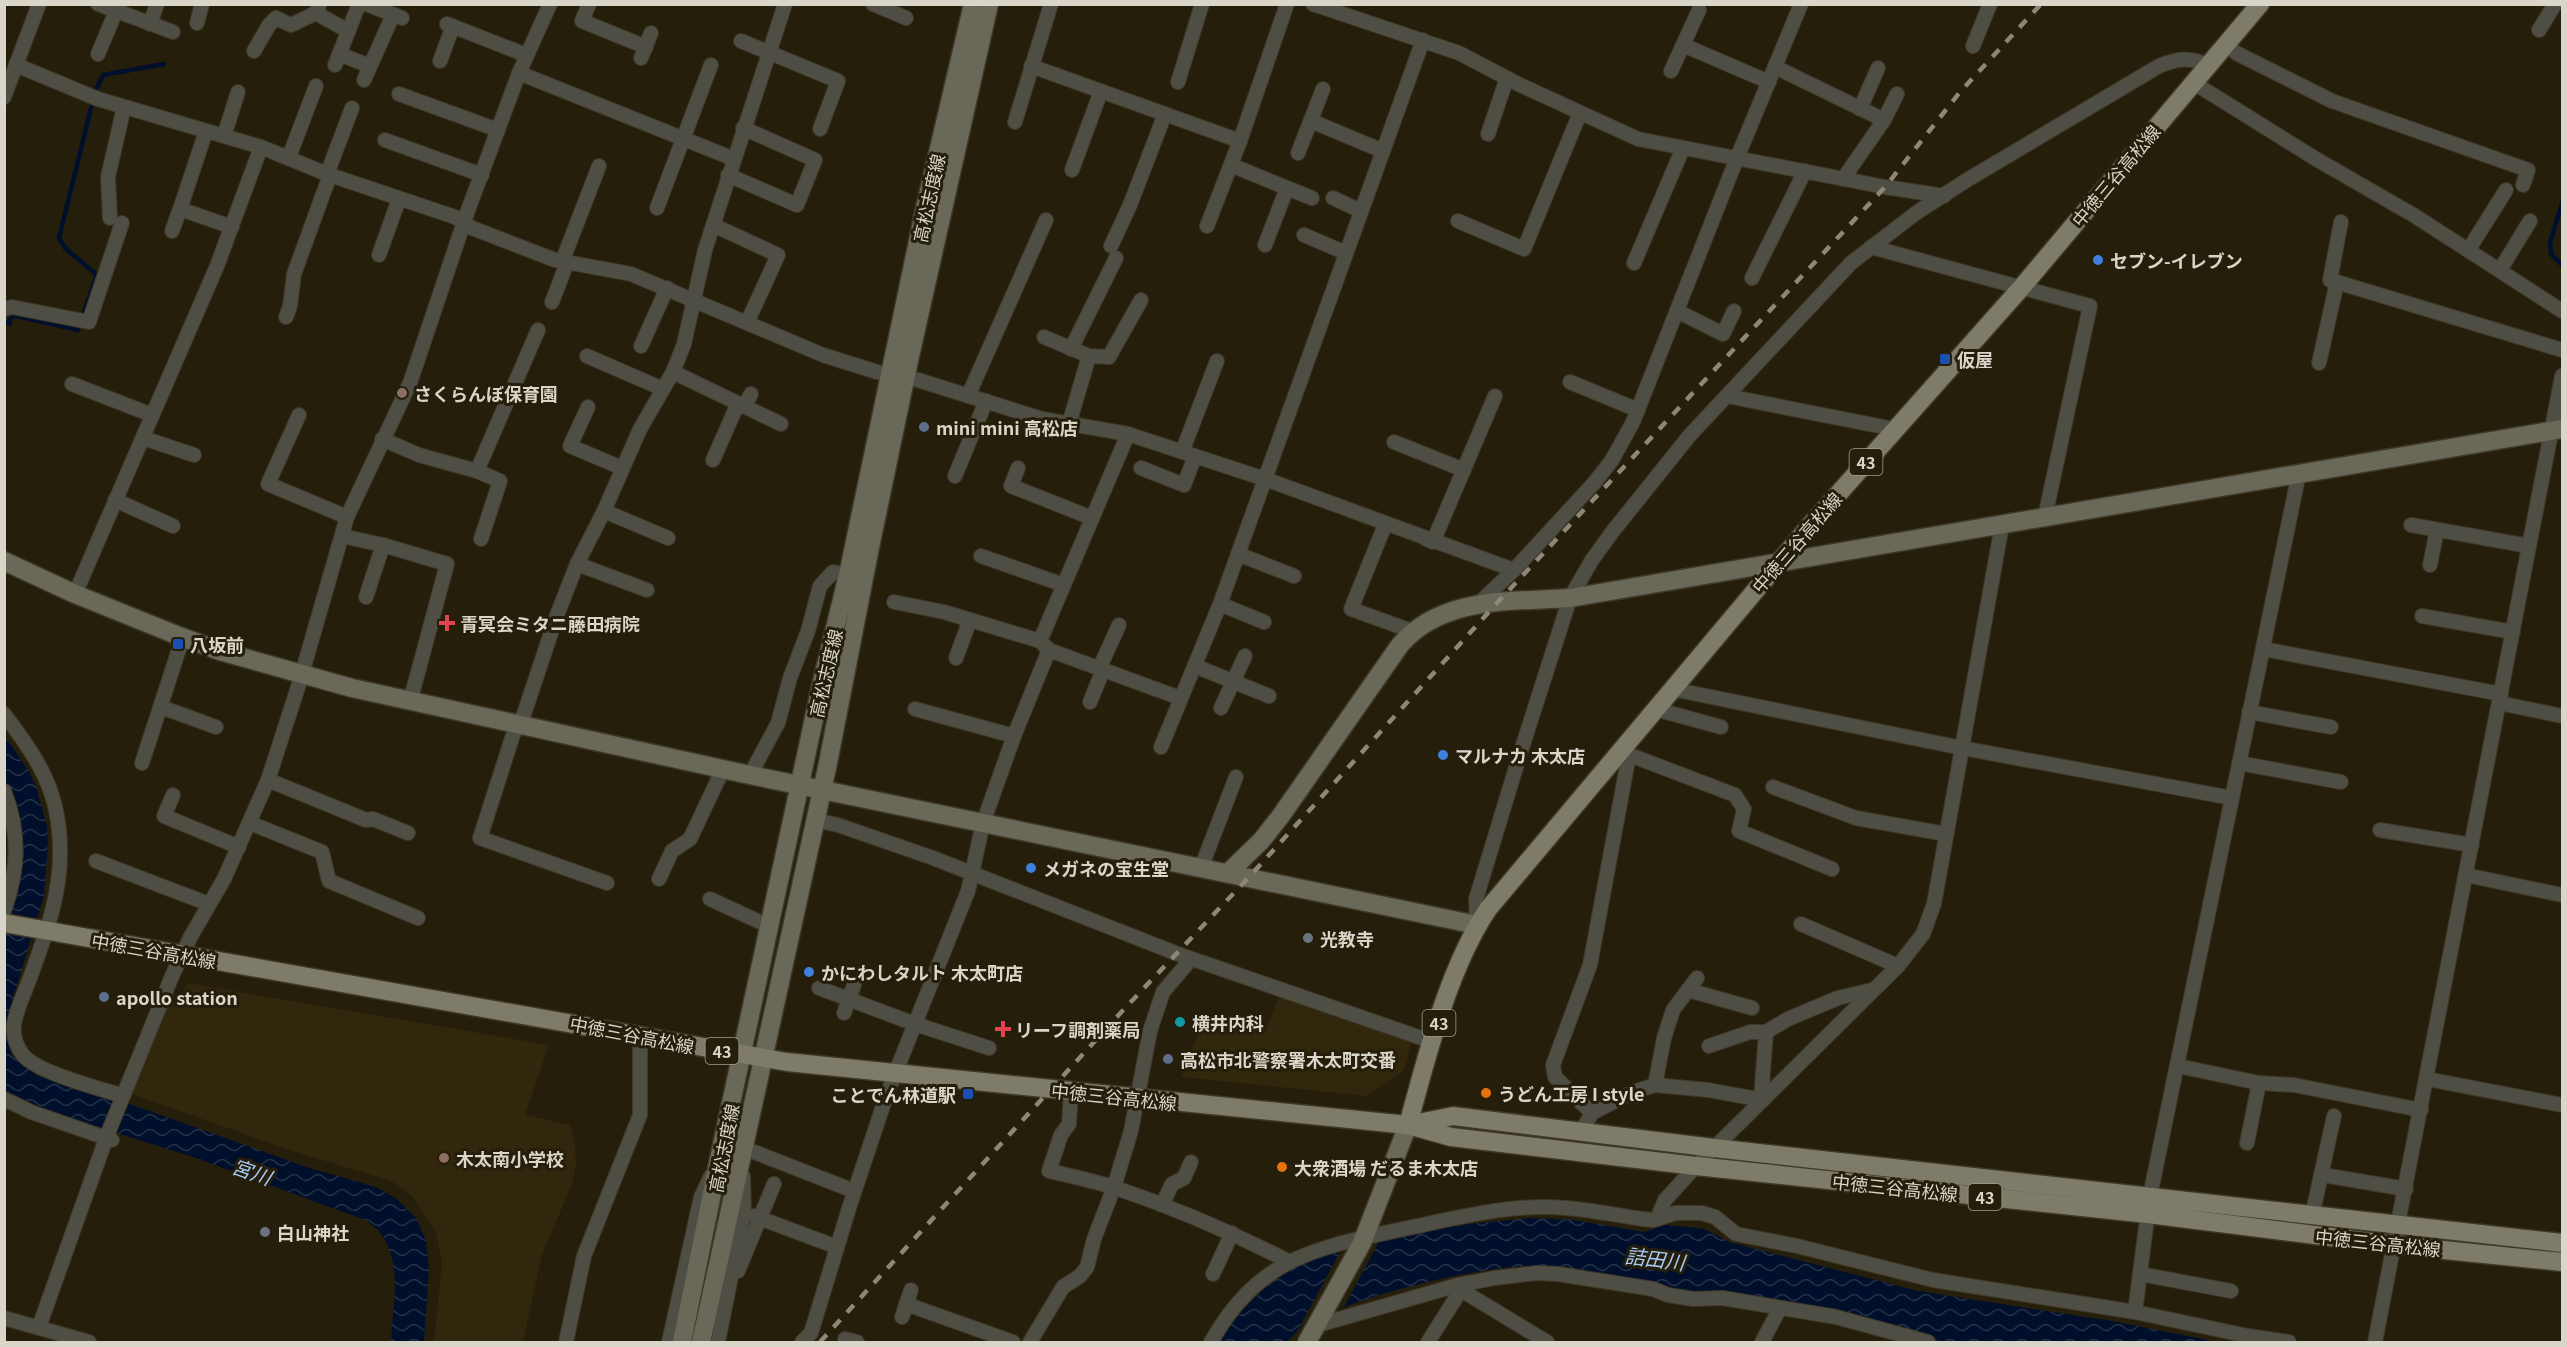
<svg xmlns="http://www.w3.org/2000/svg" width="2567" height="1347" font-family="Georgia,'Noto Sans JP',serif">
<defs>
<pattern id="water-waves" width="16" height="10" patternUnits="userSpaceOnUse" patternTransform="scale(1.5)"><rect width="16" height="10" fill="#000f2b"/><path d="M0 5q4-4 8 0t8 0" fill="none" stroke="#253148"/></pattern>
</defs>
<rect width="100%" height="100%" fill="#251e0b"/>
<!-- built -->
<g fill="#31270d">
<polygon points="187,983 549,1045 525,1115 570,1125 575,1146 576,1166 572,1184 542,1255 523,1342 434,1342 442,1263 436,1232 412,1196 391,1181 286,1149 132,1094 169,1001 177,1005"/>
<polygon points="1281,992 1413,1038 1404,1070 1367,1096 1181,1077 1207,1013 1264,1035"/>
</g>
<!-- water -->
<g fill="url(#water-waves)">
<path d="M4,735l24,35 8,16 11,41 1,16 -4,53 -35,115 -4,21 7,24 25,20 65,18 207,74 67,19 21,12 19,19 10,22 3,31 -5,71h-33c2,-41 16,-97 -26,-122l-172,-63 -146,-46 -42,-21v-160l16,-56 3,-20 -4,-34 -15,-39z"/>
<path d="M1532,1218l42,2 70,12 21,-7 24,2 16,2 24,13 189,49 194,30 106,21h-274l-92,-25 -152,-26c-22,1 -39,-4 -59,-10 -27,-8 -62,-11 -90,-14 -57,-7 -204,30 -252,62 -4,4 -8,9 -12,13h-69l18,-26 41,-40 19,-13 95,-27 78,-12z"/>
</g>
<!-- pier -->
<polygon fill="#251e0b" points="1381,1238 1344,1307 1299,1328 1342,1248"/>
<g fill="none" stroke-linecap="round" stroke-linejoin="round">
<!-- stream -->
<g stroke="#000f2b" stroke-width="4.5">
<polyline points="94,94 103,75 164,64"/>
<polyline points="2562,203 2550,243 2551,254 2562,265"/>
<polyline points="84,312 97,275 65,248 59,238 92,104"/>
<polyline points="4,321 9,324 12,315 78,330"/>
</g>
<defs>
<g id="street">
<polyline points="98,4 173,32"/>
<polyline points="366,4 402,18"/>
<polyline points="589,4 582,21 646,47"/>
<polyline points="873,4 906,18"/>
<polyline points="1313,4 1459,53 1518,84 1638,139 1885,187 1944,196"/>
<polyline points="319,6 316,13 348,31"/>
<polyline points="197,23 202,4"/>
<polyline points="150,24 157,4"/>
<polyline points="447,24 526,55"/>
<polyline points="2539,30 2555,4"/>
<polyline points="741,41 838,81 820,129"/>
<polyline points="1683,45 1769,82"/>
<polyline points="2226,45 2238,54 2332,101 2528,170 2523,185"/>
<polyline points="1973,46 1990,4"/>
<polyline points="254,51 269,25 276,18 291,25 316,13"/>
<polyline points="98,54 116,11"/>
<polyline points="339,54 370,66"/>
<polyline points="641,58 651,33"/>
<polyline points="440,61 453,26"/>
<polyline points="16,65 98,99 261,147 327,174 455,217 472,228 555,260 631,274 823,355 877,372 918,380 1042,419 1128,434 1265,479 1514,570"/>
<polyline points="335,65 359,4"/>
<polyline points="1031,66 1240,141"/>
<polyline points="1775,67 1884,120 1843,179"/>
<polyline points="1671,71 1699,10"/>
<polyline points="519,73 734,159"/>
<polyline points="364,80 393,15"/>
<polyline points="1178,82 1202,4"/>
<polyline points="2194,83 2316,159 2415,216 2562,311"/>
<polyline points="399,94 498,130"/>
<polyline points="4,97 39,4"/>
<polyline points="1860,109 1878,68"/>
<polyline points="1884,120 1897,94"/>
<polyline points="1311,121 1383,151"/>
<polyline points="1015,122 1051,4"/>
<polyline points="206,131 180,209 232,227"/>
<polyline points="1488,134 1507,78"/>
<polyline points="224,136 238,92"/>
<polyline points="385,140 482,175"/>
<polyline points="1298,153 1323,89"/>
<polyline points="289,157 316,86"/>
<polyline points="1231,165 1287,188 1265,245"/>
<polyline points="1072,170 1101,91"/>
<polyline points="327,174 352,108"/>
<polyline points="728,175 797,205 815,160 743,128"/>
<polyline points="1287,188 1312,198"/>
<polyline points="1333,198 1361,211"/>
<polyline points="657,208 711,65"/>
<polyline points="110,218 108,177 124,107"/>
<polyline points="1458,221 1524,249 1580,113"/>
<polyline points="2341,222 2330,280 2562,350"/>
<polyline points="713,225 778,255 747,323"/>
<polyline points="1207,226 1240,141 1287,4"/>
<polyline points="172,231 180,209"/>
<polyline points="1304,235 1346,253"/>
<polyline points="1111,246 1130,205 1165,114"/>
<polyline points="1871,247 2090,306 2045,517"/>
<polyline points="2469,249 2506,190"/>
<polyline points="379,255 399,199"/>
<polyline points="562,262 599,166"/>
<polyline points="1634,263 1683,148"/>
<polyline points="2500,270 2530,221"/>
<polyline points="1752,278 1805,171"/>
<polyline points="552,302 567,263"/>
<polyline points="4,309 12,307 89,322 122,223"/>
<polyline points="1677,311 1723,334 1734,311"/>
<polyline points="286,317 290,306 294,274 330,175"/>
<polyline points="1044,337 1089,356 1069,424"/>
<polyline points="641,346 667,288"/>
<polyline points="1071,349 1116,258"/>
<polyline points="587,356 663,389"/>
<polyline points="1089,356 1109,357 1141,300"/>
<polyline points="2319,363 2337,282"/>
<polyline points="673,372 781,424"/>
<polyline points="1570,382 1638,410"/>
<polyline points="72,384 152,415"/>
<polyline points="968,396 1046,220"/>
<polyline points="1727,396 1894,429"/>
<polyline points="588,407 570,446 622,468"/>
<polyline points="299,415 268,484 347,517"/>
<polyline points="143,438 194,455"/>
<polyline points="382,439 419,455 477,471 500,481 481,539"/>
<polyline points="1394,442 1464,470"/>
<polyline points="1182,452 1217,361"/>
<polyline points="713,460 735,410 747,401 751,394"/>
<polyline points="1018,468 1011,486 1092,518"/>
<polyline points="1141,468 1184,485 1195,456"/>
<polyline points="477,471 538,330"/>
<polyline points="955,476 986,401"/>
<polyline points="115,500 173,526"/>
<polyline points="604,511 668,538"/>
<polyline points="1385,525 1351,609 1412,631"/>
<polyline points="2411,525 2529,546"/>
<polyline points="342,536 383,545 447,564 410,702"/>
<polyline points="1426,539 1433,542 1495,396"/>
<polyline points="1238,554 1294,576"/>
<polyline points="981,556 1064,585"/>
<polyline points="577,564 647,590"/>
<polyline points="2430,565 2437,530"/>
<polyline points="75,594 217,266 261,147"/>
<polyline points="366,597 383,545"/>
<polyline points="894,602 944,612 1040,641"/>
<polyline points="1220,604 1264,622"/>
<polyline points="1477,605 1514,570 1595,482 1612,460 1633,422 1737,158 1801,4"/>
<polyline points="2422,616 2513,632"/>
<polyline points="2263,649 2501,694"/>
<polyline points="1049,650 1040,641 1128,434"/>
<polyline points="956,658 970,620"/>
<polyline points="1195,666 1269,696"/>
<polyline points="1099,669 1119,625"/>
<polyline points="1672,689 1962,748 2232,798"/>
<polyline points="1090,702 1103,670"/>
<polyline points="2499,703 2562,716"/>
<polyline points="161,707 216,727"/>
<polyline points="1221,708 1245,656"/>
<polyline points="915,709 1014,736"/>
<polyline points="1655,709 1721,727"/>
<polyline points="2249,712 2331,727"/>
<path d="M4,714c34,44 56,78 56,136 1,45 -15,86 -30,128 -5,14 -14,31 -16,47 -1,11 2,21 9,30 15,18 76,33 100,41"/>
<polyline points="1161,747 1220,604 1423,40"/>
<polyline points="1622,752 1735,795 1744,809 1739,831 1832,869"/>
<polyline points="142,763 183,637"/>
<polyline points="2239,763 2341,782"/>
<polyline points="750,775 778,723 790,678 808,631 820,586 833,572 848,575"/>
<polyline points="268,780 366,820 373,819 408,833"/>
<polyline points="1773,787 1856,818 1946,834"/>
<path d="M4,791c16,41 15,78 0,120"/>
<polyline points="173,795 164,816 239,847"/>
<polyline points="815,820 838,825 933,858 1178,954 1433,1042"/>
<polyline points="250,823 322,852 329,881 418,918"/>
<polyline points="2380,830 2472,845"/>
<polyline points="96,861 209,904"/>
<polyline points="1201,868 1236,777"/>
<polyline points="2466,875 2562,895"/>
<polyline points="659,879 672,851 690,839 723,769"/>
<polyline points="607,883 480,838 513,735 524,714 557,615 577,564 604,511 640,429 673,372 684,344 705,250 785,4"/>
<polyline points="710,899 760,922 770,924"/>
<polyline points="1801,924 1898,966"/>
<path d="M1477,925l-1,-26 45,-148 49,-153 22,-38 21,-29 77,-96 161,-172 65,-50 51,-33 192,-114c19,-8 30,-9 49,-1"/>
<polyline points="819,988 915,1024 989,1048"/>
<polyline points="1688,990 1752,1008"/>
<polyline points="844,1013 854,985"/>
<polyline points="1709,1046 1750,1032 1766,1032 1788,1019 1838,998 1872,990"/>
<polyline points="2178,1066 2259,1083 2294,1085 2421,1110"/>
<polyline points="2427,1079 2562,1105"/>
<polyline points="1655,1085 1664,1038 1673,1010 1697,978"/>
<path d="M1071,1092l-2,32 -8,11 -12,36c22,5 45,10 67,17 59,20 117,45 172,73"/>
<polyline points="4,1099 31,1112 112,1140"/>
<polyline points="1761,1099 1766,1032"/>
<polyline points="1592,1113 1555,1077 1553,1065 1590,965 1629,755"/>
<polyline points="1581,1132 1592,1113 1633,1092 1655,1085 1708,1090 1763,1100"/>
<polyline points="2247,1143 2259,1083"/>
<polyline points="744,1157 744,1148 854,1191"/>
<polyline points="2323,1175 2406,1189"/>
<polyline points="1162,1205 1172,1184 1184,1178 1191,1162"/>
<polyline points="754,1216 837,1247"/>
<polyline points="2312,1216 2334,1116"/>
<polyline points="1657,1219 1665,1200 1696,1166 1898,966 1923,934 1934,904 2002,525"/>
<polyline points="738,1271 774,1184"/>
<polyline points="1213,1274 1232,1233"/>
<polyline points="2140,1274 2231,1291"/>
<polyline points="1458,1285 1461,1290 1547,1342"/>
<polyline points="906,1304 1013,1342"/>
<polyline points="2135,1312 2150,1196 2299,473"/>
<polyline points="902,1317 911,1290"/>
<polyline points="4,1318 89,1342"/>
<polyline points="1318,1325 1458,1285 1495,1278 1537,1273 1558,1274 1653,1289 1668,1295 1693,1299 1722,1298 1836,1317 1928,1342"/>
<polyline points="39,1327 108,1133 172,976 191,936 224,879 268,780 299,684 347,517 410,383 467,213 519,73 550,4"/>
<polyline points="845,1339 857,1342"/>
<polyline points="566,1342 584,1256 640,1115 640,1036"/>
<polyline points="669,1342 701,1197 711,1176"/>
<polyline points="718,1342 744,1212 743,1176"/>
<polyline points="802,1342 811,1333 850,1205 887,1094 968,891 983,823 1014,736 1049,650 1180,698"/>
<polyline points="1030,1342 1063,1287 1080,1276 1087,1267 1094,1239 1114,1187 1131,1131 1150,1031 1163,992 1191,959"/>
<path d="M1211,1342c48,-85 105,-94 192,-113 53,-11 108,-26 163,-21 25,2 51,7 76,11l11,1 23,-7h26l13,4 21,17 61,12 136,34 202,32 113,24 41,6"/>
<polyline points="1428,1342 1461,1290"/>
<polyline points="1762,1342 1780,1308"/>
<polyline points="2375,1342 2562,376"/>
</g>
<g id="secondary">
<polyline points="4,561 75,594 179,636 220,651 352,688 750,775 1477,925"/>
<path d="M1229,872l32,-31 19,-24 120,-172c42,-49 110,-43 170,-47l992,-169"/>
<polyline points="682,1342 719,1159 821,686 848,575 925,208 973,4"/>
<polyline points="701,1342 828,763 869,552 908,365 989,4"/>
<polyline points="1307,1342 1362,1243 1408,1125"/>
</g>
<g id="primary">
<polyline points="4,923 787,1062 1408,1125 1451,1137 1696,1166 2148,1214 2395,1245 2562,1262"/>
<polyline points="1413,1124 1453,1116 1714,1148 2562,1243"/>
<path d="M1408,1125c19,-69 40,-156 80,-216l320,-381 213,-240 239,-284"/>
</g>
</defs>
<!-- street casing -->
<use href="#street" stroke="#3e3826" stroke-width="16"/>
<!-- secondary casing -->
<use href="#secondary" stroke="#3e3826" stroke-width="21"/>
<!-- primary casing -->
<use href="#primary" stroke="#3e3826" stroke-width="21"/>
<!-- street -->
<use href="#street" stroke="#4e4e44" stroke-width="14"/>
<!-- secondary -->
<use href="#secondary" stroke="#696859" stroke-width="18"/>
<!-- primary -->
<use href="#primary" stroke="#7e7c69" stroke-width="18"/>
<!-- rail -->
<polyline stroke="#8d8778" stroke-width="4.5" stroke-dasharray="10 10" stroke-linecap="butt" points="820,1342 1126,1007 1250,876 1497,603 1885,187 1960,92 2041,4"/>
</g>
<!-- markers -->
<g fill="#3f7fe0" stroke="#251e0b" stroke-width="2">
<circle cx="2098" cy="260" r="6"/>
<circle cx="1443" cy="755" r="6"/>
<circle cx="1031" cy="868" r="6"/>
<circle cx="809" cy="972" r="6"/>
</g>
<g fill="#1a4fb4" stroke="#251e0b" stroke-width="2">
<rect x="1939" y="353" width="12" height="12" rx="3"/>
<rect x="172" y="638" width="12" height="12" rx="3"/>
<rect x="962" y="1088" width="12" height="12" rx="3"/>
</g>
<g fill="#8d6e63" stroke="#251e0b" stroke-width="2">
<circle cx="402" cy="393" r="6"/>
<circle cx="444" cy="1158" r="6"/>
</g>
<g fill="#5c6f8a" stroke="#251e0b" stroke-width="2">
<circle cx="924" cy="427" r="6"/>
<circle cx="104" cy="997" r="6"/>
<circle cx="1168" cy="1059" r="6"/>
</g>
<g fill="#e0444e" stroke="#251e0b" stroke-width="2">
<path d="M444 614h6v6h6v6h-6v6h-6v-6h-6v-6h6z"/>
<path d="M1000 1020h6v6h6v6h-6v6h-6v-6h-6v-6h6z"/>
</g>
<g fill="#6b7280" stroke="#251e0b" stroke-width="2">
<circle cx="1308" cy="938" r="6"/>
<circle cx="265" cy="1232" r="6"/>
</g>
<circle fill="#0f9aa8" stroke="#251e0b" stroke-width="2" cx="1180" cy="1022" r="6"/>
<g fill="#e8710a" stroke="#251e0b" stroke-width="2">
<circle cx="1486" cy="1093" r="6"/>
<circle cx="1282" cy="1167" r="6"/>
</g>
<g text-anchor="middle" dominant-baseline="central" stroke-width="6" stroke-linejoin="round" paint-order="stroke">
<!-- shield labels -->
<g fill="#251e0b" stroke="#a39e90" stroke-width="1.5">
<rect x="1849.5" y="449" width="33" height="26" rx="4.5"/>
<rect x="1422.5" y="1010" width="33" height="26" rx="4.5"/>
<rect x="705.5" y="1038" width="33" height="26" rx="4.5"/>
<rect x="1968.5" y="1184" width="33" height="26" rx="4.5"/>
</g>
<g font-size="16" font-weight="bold" fill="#d9d5c9">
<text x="1866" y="462">43</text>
<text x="1439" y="1023">43</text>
<text x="722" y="1051">43</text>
<text x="1985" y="1197">43</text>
</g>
<!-- street labels -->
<g font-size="18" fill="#d9d5c9" stroke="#251e0b">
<text transform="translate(2115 175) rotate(-50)">中徳三谷高松線</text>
<text transform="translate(928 198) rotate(-78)">高松志度線</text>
<text transform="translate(1796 542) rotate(-49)">中徳三谷高松線</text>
<text transform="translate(825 673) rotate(-77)">高松志度線</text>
<text transform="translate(154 950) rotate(10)">中徳三谷高松線</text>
<text transform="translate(632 1034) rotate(11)">中徳三谷高松線</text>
<text transform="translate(1114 1096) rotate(6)">中徳三谷高松線</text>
<text transform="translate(723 1148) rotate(-79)">高松志度線</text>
<text transform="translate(1895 1187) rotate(6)">中徳三谷高松線</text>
<text transform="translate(2378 1242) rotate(6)">中徳三谷高松線</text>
</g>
<!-- poi labels -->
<g font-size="18" font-weight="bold" fill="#d9d5c9" stroke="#251e0b" text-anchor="start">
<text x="2110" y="260">セブン-イレブン</text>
<text x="1957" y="359">仮屋</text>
<text x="414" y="393">さくらんぼ保育園</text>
<text x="936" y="427">mini mini 高松店</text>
<text x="460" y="623">青冥会ミタニ藤田病院</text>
<text x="190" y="644">八坂前</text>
<text x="1455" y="755">マルナカ 木太店</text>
<text x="1043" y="868">メガネの宝生堂</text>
<text x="1320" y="938">光教寺</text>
<text x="821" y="972">かにわしタルト 木太町店</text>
<text x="116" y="997">apollo station</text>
<text x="1192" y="1022">横井内科</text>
<text x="1015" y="1029">リーフ調剤薬局</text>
<text x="1180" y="1059">高松市北警察署木太町交番</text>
<text x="1498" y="1093">うどん工房 I style</text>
<text x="956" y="1094" text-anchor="end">ことでん林道駅</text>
<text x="456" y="1158">木太南小学校</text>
<text x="1294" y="1167">大衆酒場 だるま木太店</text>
<text x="277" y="1232">白山神社</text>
</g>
<!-- water labels -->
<g font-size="20" font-style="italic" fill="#a7cbf9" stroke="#251e0b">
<text transform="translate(252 1171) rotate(19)">宮川</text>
<text transform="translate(1655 1258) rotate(7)">詰田川</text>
</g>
</g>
<!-- border -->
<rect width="2567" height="1347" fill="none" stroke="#d9d5c9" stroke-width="12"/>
</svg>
